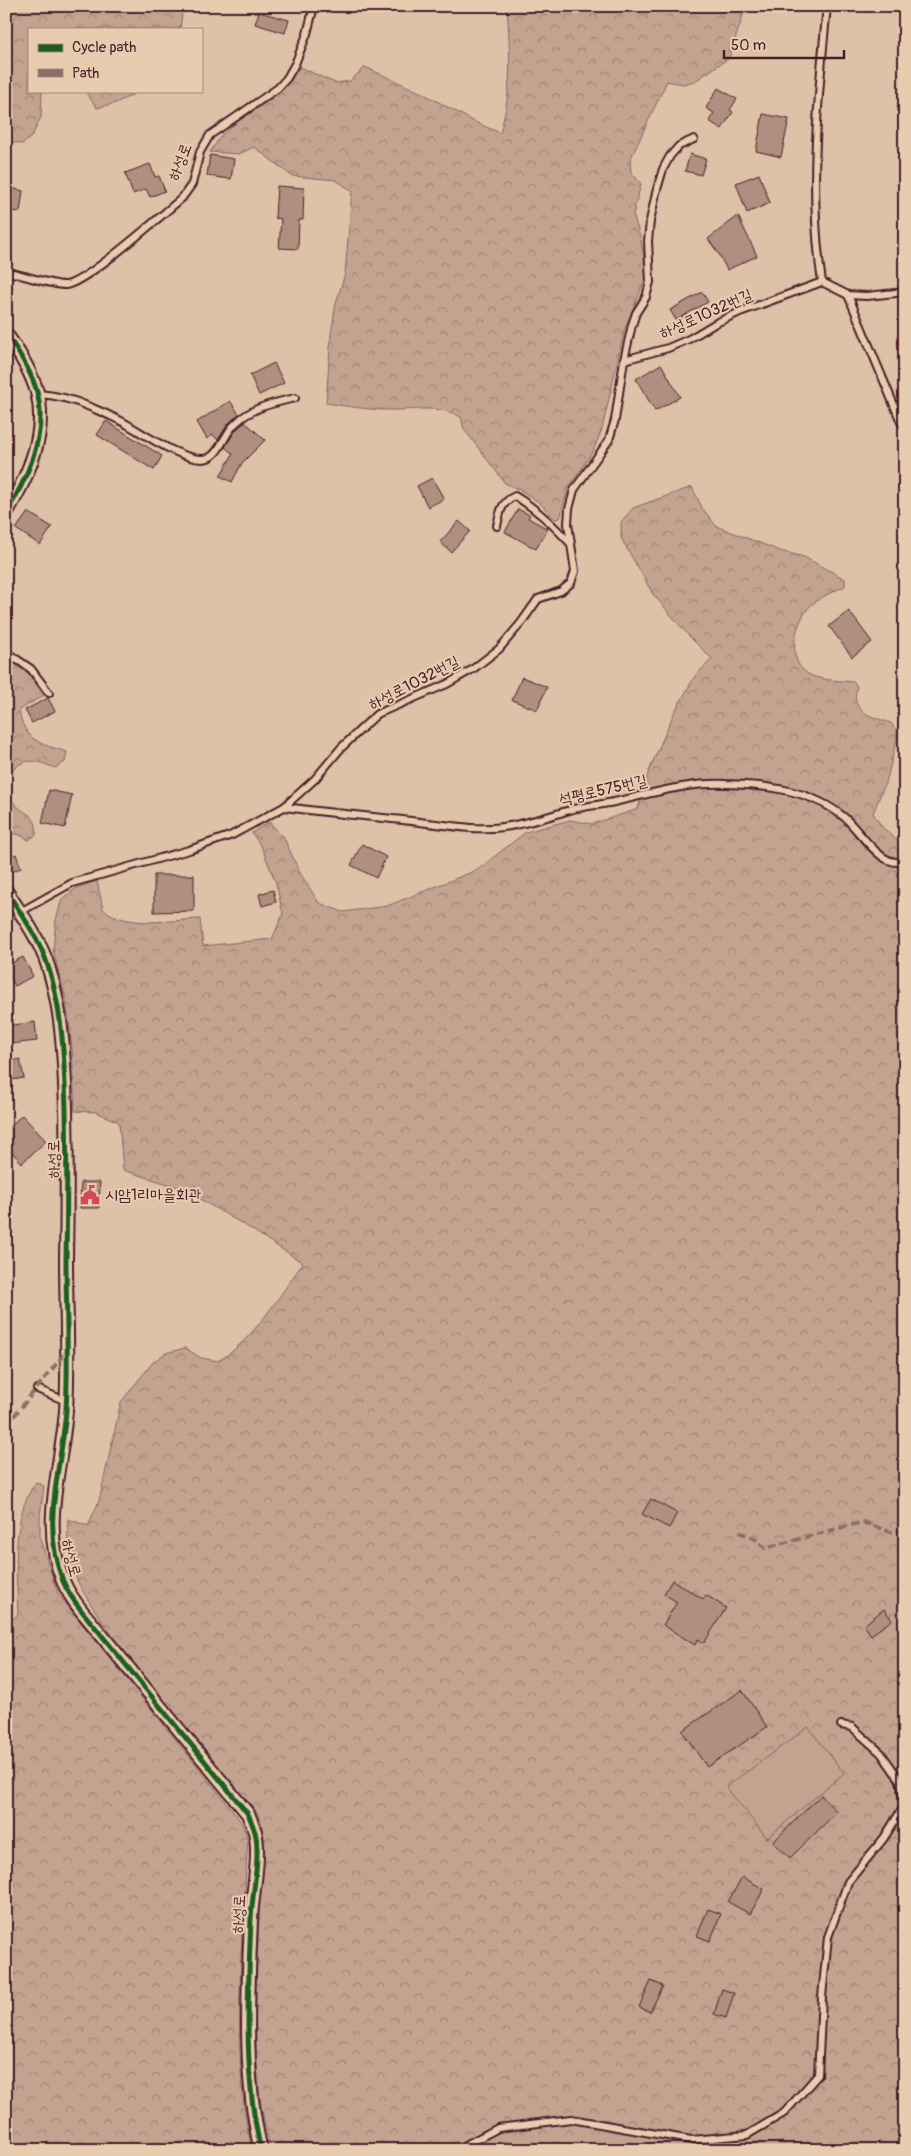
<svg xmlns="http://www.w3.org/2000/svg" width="911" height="2156" font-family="Pangolin,'Poor Story',sans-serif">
<defs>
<pattern id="forest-crowns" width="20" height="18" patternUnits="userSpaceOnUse" patternTransform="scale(1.25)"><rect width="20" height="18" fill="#c3a390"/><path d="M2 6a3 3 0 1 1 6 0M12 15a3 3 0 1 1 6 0" fill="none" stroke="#a08476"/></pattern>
</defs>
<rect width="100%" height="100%" fill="#dec2a7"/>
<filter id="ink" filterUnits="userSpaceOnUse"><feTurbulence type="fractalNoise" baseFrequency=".02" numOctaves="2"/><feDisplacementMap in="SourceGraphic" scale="10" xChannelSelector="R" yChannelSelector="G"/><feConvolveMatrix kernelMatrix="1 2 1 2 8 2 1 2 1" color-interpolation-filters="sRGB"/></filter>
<g filter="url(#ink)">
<!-- forest -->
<g fill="url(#forest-crowns)" stroke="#86615e">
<polygon points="6,6 183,6 180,29 29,29 29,91 42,91 41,117 32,136 23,144 6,141"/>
<path d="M507,6h239l-17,52 -34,23 -12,3 -16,-3 -37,79 1,12 10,12 -8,30 8,26 6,35 -22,53 -23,101 -9,22 -25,38 -8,29 -5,1 -15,-16 -18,-12 -17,-8 -41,-54 -3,-12c-21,-13 -49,-6 -72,-7 -21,0 -42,-4 -63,-7l5,-69 5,-31 9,-29 7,-83 -16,-11 -44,-4 -38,-29 -15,7 -29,-2 11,-16 16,-14 32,-21 15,-14 16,-20 35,16 15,-2 15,-14 57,26 53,29 25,11c13,-44 10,-82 7,-127z"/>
<polygon points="85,91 140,91 116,103 97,108"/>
<path d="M692,487l10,21 14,18 64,25 24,6 41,22v7c-11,5 -24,11 -34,19 -16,17 -26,55 -3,69 9,6 35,7 46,8l3,5c-8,25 15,30 34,36l7,11 -11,45 -14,34 9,14 23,21 -3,21 3,7v1274h-634c-22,-74 -15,-157 -12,-232 1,-29 8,-60 4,-88 -3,-18 -15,-29 -27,-41 -27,-32 -53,-65 -79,-98 -27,-33 -56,-67 -77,-105 -10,-18 -14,-46 -12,-67l20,7 11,-25 22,-99 33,-41 12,-8 19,-5 16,10 17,3c35,-20 61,-65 85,-98l-52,-34 -70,-41 -58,-18 -4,-48 -23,-10 -21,-1 -3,-62 -6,-50 -13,-49 3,-30 6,-21 14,-11 21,-7 6,28c25,20 67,11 97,10l3,27 69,-7 11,-25 -7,-31 -14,-35 -10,-15 17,-11 14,14 17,37 19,30 24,9 44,-6 90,-36 49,-38 44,-12 22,4 46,-15 11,-38 25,-58 21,-37 17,-17 -23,-23 -36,-42 -32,-56v-16l12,-14z"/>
<path d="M6,658l22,15 16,22 -25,15c5,31 21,34 48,42l-2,10 -10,6c-15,-6 -27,-12 -40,0 -10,10 -8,26 0,36 5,6 14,9 18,15 4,5 3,11 3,16l-7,5 -9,-5 -14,-3z"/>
<path d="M36,1482l8,4 -4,30v23l18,55 165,204 19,25 6,17c-3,39 -5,78 -7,117 -2,64 -4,130 11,193h-246v-524l12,-12c-1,-41 -8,-97 18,-132z"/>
</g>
<!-- pitch -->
<polygon fill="#c3a390" stroke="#86615e" points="808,1727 844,1773 767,1838 726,1787"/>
<!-- building -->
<g fill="#b08f80" stroke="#4a1f2b">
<polygon points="259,12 289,20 285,33 255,24"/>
<polygon points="718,88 737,99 730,110 733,112 722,129 709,121 714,113 706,108"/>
<polygon points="763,114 789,119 781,157 756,151"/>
<polygon points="690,154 706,159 701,175 685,171"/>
<polygon points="210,155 234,159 231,179 207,176"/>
<polygon points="150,164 155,177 159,176 165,191 150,197 146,189 133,194 125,173"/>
<polygon points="759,174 770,203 747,213 736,183"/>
<polygon points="277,186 304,188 303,220 299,220 298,249 279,248 281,219 275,218"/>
<polygon points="6,187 23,191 20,212 6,210"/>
<polygon points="738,216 757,256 727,270 719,254 708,239"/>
<polygon points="702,292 708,302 676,320 670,310"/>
<polygon points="274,363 284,383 259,395 250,375"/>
<polygon points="661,364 680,397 655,411 636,379"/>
<polygon points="230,401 239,414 228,424 218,440 213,435 207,439 197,422"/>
<polygon points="106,421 162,456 154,470 97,435"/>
<polygon points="245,422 265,440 242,463 232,482 220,476 233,454 225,447 236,430"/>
<polygon points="432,478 444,499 428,507 417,486"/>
<polygon points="518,509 530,515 528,518 548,529 536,549 505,532"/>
<polygon points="28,512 52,527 40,545 16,529"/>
<polygon points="459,521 470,531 451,552 440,542"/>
<polygon points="849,611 872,642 852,657 829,626"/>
<polygon points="522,677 547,687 537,710 512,700"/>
<polygon points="48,698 55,711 32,723 25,710"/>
<polygon points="49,790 72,795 65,828 42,823"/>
<polygon points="362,844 386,857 376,878 351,865"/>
<polygon points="16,854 21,868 6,874 6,858"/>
<polygon points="154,875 194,875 194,911 154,912"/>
<polygon points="273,890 276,902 262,906 259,894"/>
<polygon points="23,957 33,976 15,986 6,969 6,966"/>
<polygon points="35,1022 37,1041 10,1044 7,1026"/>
<polygon points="20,1059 24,1078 12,1080 8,1062"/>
<polygon points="22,1115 46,1141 22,1163 6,1146 6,1130"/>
<polygon points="81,1182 100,1182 99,1208 80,1208"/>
<polygon points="651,1499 677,1513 669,1528 642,1514"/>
<polygon points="672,1580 703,1599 706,1595 726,1608 704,1643 698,1639 695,1645 663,1625 677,1602 664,1594"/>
<polygon points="884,1609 892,1620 871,1635 864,1625"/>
<polygon points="742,1690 767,1727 707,1767 682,1731"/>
<polygon points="821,1795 837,1812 790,1858 773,1842"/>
<polygon points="742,1877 764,1889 750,1914 728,1902"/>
<polygon points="708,1909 721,1914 710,1941 697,1936"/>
<polygon points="651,1981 663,1986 650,2012 639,2007"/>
<polygon points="722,1989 734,1993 726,2018 714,2014"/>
</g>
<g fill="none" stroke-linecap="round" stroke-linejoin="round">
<defs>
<g id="service">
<path d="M827,6c-9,92 -19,184 -5,276l26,13 19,1 38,-4"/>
<path d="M6,274l7,-1c12,3 43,13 53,12 21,-3 96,-70 116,-87l10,-14 8,-32 10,-17 68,-47 9,-10 8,-14 12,-30 7,-28"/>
<polyline points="848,295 901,422 905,427"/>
<polyline points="624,360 668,348 689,339 716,323 740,312 822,282"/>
<path d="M38,394c18,1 34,5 52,13 10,4 21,9 31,14 19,10 66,44 87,37 12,-4 17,-26 28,-35 16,-16 38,-20 59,-25"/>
<path d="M497,526c3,-14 4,-24 18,-30 22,13 39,30 56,48"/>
<polyline points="6,652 31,669 49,693"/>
<path d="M284,807c46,6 91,10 136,15 27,3 56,9 83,5 24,-3 47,-11 70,-18 13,-3 27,-4 41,-7 36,-8 74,-20 112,-18 41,1 85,6 118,33 15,12 39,55 61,43"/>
<polyline points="20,912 72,883 189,850 232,835 284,807 315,779 341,748 377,714 447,684 473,669 499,649 521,623 538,599 561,591 571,583 575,571 568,524 569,509 574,490 609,440 615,420 624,360 632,325 636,313 646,297 650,282 648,241 650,221 656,193 663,169 670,156 679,146 694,139"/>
<polyline points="37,1389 66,1401"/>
<polyline points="463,2150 464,2146 498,2128 571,2119 691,2140 747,2135 784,2113 818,2075 822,1997 828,1937 848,1882 884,1838 904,1806 900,1780 881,1753 852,1727 841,1725"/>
</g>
<g id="minor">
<path d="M6,334c13,18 25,37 31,58 11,40 -10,87 -31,121"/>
<path d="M6,891c16,24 33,47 42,75 15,46 16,94 18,142 1,50 1,101 0,151 0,50 3,100 0,151 -4,58 -26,114 -3,171 4,10 11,20 18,29l167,204c3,6 5,12 7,18 6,23 -3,62 -4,87 -3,75 -8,158 10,231"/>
</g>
</defs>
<!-- service casing -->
<use href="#service" stroke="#4a1f2b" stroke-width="10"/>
<!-- minor casing -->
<use href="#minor" stroke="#4a1f2b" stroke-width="16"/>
<!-- service -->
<use href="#service" stroke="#e8ccaf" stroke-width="6"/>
<!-- minor -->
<use href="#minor" stroke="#e8ccaf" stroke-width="12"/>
<!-- quiet -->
<g stroke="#8d6e63" stroke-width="4" stroke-dasharray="8 4" stroke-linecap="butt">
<polyline points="6,1426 66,1352"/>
<polyline points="739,1532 754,1538 765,1548 863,1522 890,1532 905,1530"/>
</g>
<defs>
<g id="cycleway">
<path d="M6,334c13,18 25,37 31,58 11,40 -10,87 -31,121"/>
<path d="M6,891c16,24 33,47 42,75 15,46 16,94 18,142 1,50 1,101 0,151 0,50 3,100 0,151 -4,58 -26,114 -3,171 4,10 11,20 18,29l167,204c3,6 5,12 7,18 6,23 -3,62 -4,87 -3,75 -8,158 10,231"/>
</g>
</defs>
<!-- cycleway casing -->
<use href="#cycleway" stroke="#e8ccaf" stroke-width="8"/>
<!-- cycleway -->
<use href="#cycleway" stroke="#1b5e20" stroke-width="5"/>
</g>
</g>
<!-- icons -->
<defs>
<symbol id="civic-bare" viewBox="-9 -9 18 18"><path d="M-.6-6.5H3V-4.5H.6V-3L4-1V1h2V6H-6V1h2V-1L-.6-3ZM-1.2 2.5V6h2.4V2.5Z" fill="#d1495b" stroke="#e8ccaf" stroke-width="2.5" paint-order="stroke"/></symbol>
</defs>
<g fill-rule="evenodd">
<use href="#civic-bare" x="76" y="1181" width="28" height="28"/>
</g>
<g text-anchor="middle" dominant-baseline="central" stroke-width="4" stroke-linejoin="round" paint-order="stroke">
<!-- street labels -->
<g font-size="16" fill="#4a1f2b" stroke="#e8ccaf">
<text transform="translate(180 162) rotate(-69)">하성로</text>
<text transform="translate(706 314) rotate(-24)">하성로1032번길</text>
<text transform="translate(414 683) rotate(-27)">하성로1032번길</text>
<text transform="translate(603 790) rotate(-13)">석평로575번길</text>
<text transform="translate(54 1159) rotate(-91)">하성로</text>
<text transform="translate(71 1558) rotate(75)">하성로</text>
<text transform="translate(239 1914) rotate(-87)">하성로</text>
</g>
<!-- poi labels -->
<g font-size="16" fill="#4a1f2b" stroke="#e8ccaf" text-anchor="start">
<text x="105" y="1195">시암1리마을회관</text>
</g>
</g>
<!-- margin -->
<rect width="911" height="2156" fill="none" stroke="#e8ccaf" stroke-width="25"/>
<rect x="12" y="12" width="886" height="2131" fill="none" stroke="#4a1f2b" stroke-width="2" filter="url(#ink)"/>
<!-- legend -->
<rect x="28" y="28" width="175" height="65" fill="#e8ccaf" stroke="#a9877a"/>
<rect x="38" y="44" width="25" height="8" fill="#1b5e20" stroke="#a9877a"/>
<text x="72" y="52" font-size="15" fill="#4a1f2b">Cycle path</text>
<rect x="38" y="69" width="25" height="8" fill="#8d6e63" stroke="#a9877a"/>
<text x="72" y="78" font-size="15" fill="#4a1f2b">Path</text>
<!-- scale -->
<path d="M724 50v8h120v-8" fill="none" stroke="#4a1f2b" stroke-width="2.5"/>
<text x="731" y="50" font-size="15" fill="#4a1f2b" stroke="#e8ccaf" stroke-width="4" paint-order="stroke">50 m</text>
</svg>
